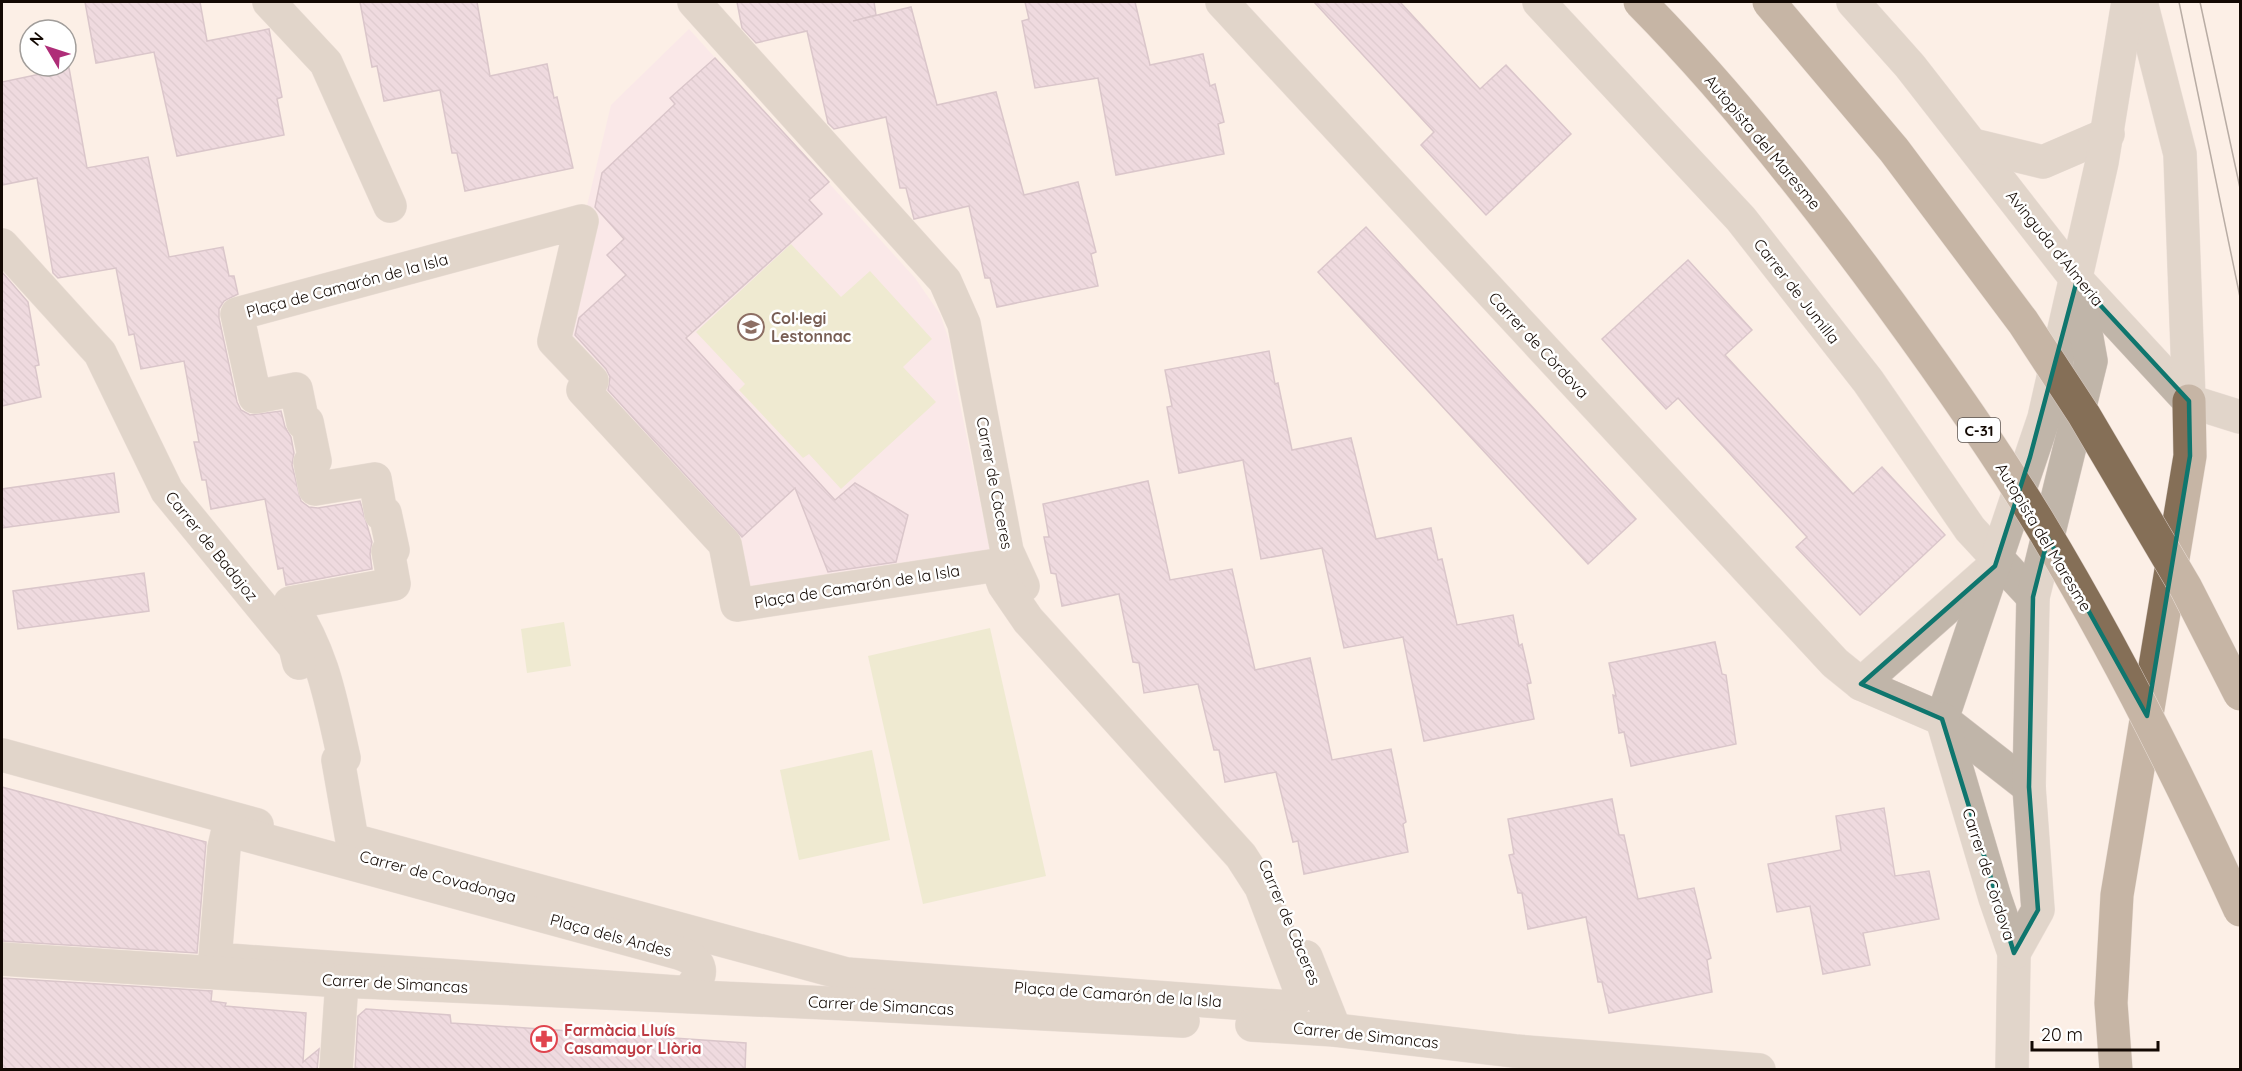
<svg xmlns="http://www.w3.org/2000/svg" width="2242" height="1071" font-family="Quicksand,sans-serif">
<defs>
<pattern id="building-back-hatch" width="6" height="6" patternUnits="userSpaceOnUse" patternTransform="scale(1.5)"><rect width="6" height="6" fill="#e1c2d8"/><path d="M-1 5l2 2M0 0l6 6M5-1l2 2" fill="none" stroke="#c0a5b8"/></pattern>
</defs>
<rect width="100%" height="100%" fill="#fcefe6"/>
<!-- education -->
<polygon fill="#f9e0eb" points="689,29 915,278 940,314 950,343 954,375 993,565 737,603 725,544 555,340 611,105"/>
<!-- green -->
<g fill="#dfe4b9">
<polygon points="791,244 841,297 870,271 932,339 903,367 936,402 841,489 809,454 803,458 739,390 745,384 696,332"/>
<polygon points="564,622 571,666 527,673 521,629"/>
<polygon points="990,628 1046,876 923,904 868,656"/>
<polygon points="872,750 890,840 799,860 780,770"/>
</g>
<!-- building -->
<g fill="url(#building-back-hatch)" stroke="#b294a9" stroke-width="1.5">
<polygon points="85,2 200,2 207,41 269,29 282,97 277,99 284,135 177,156 154,52 96,63"/>
<polygon points="360,2 477,2 490,76 547,64 554,98 557,97 573,168 465,191 457,153 452,153 440,90 384,101 377,66 372,67"/>
<polygon points="737,2 874,2 876,15 853,21 911,7 937,105 996,92 1024,195 1078,182 1096,252 1091,254 1098,286 997,307 990,278 985,278 969,206 914,219 906,188 900,188 886,117 834,129 828,123 807,31 756,43 742,28"/>
<polygon points="1025,2 1135,2 1150,65 1203,54 1210,86 1215,84 1224,122 1218,124 1224,154 1116,175 1098,78 1035,88 1022,21 1029,19"/>
<polygon points="1314,2 1400,2 1480,89 1506,65 1571,134 1486,215 1421,145 1434,132"/>
<polygon points="715,58 829,182 809,200 822,214 686,338 835,500 855,483 908,515 896,562 828,572 795,488 742,537 608,390 610,377 606,369 575,335 579,318 626,275 607,255 624,239 595,207 602,173 675,104 670,98"/>
<polygon points="69,68 87,168 148,157 169,257 223,247 229,276 234,276 238,294 224,301 219,309 219,318 237,402 241,410 250,415 281,411 285,427 291,437 294,453 292,465 301,501 309,507 318,508 360,501 372,542 370,554 372,569 286,585 283,568 278,569 265,499 211,509 206,480 202,480 194,442 199,442 184,361 141,369 134,334 129,335 116,268 58,278 53,273 37,178 2,185 2,82"/>
<polygon points="1366,227 1636,519 1588,564 1318,272"/>
<polygon points="1688,260 1752,330 1725,355 1853,494 1882,467 1945,535 1860,615 1796,547 1807,537 1721,444 1678,398 1666,409 1602,339"/>
<polygon points="2,272 28,302 39,365 35,366 41,397 2,406"/>
<polygon points="1269,351 1275,384 1278,383 1292,450 1351,438 1376,539 1431,528 1438,560 1442,559 1457,625 1513,615 1519,646 1522,644 1531,683 1527,684 1534,719 1424,741 1403,637 1344,648 1322,548 1261,559 1243,460 1179,473 1167,407 1172,406 1165,370"/>
<polygon points="114,473 119,512 2,528 2,489"/>
<polygon points="1148,481 1170,580 1232,569 1255,670 1310,658 1332,760 1391,749 1406,822 1403,824 1408,852 1304,874 1298,841 1293,842 1276,772 1225,782 1219,750 1214,750 1198,684 1144,693 1139,663 1133,662 1119,594 1062,606 1056,574 1051,573 1044,537 1049,537 1043,504"/>
<polygon points="144,573 149,611 18,629 13,591"/>
<polygon points="1715,642 1722,674 1726,675 1736,744 1631,766 1624,732 1619,733 1613,695 1616,696 1609,663"/>
<polygon points="2,787 206,842 197,953 2,941"/>
<polygon points="1612,799 1619,835 1624,835 1638,899 1694,888 1711,958 1707,960 1712,992 1609,1013 1602,982 1598,982 1586,917 1528,929 1522,893 1518,893 1509,855 1514,854 1508,819"/>
<polygon points="1884,808 1895,876 1929,871 1939,919 1863,933 1870,965 1823,974 1810,906 1777,912 1768,864 1841,850 1836,816"/>
<polygon points="2,978 212,991 211,1001 226,1003 225,1006 306,1013 303,1062 319,1049 317,1070 2,1070"/>
<polygon points="366,1009 450,1015 451,1023 746,1043 745,1070 355,1070 358,1016"/>
</g>
<g fill="none" stroke-linecap="round" stroke-linejoin="round">
<defs>
<g id="minor">
<polyline points="269,2 326,63 390,206"/>
<polyline points="694,2 945,281 964,324 1007,551 1023,586"/>
<polyline points="1222,2 1835,663 1861,684 1942,719 2029,787"/>
<polyline points="1539,2 1741,219 1868,381 1970,529 2033,597"/>
<polyline points="1853,2 1910,66 2077,280 2189,401"/>
<polyline points="2141,2 2180,154 2189,401"/>
<polyline points="1973,145 2043,162 2108,134"/>
<path d="M582,221l-28,120 38,40 -9,9 142,154 12,61 260,-40 7,20 24,35 213,236 20,31 38,100 1,8 -12,12 -442,-33 -494,-134 -14,-80 6,-2c-14,-61 -20,-102 -54,-155l104,-19 -6,-33 5,-1 -8,-37 -4,1 -6,-35 -60,10 -5,-27 5,-1 -8,-39 -4,1 -7,-34 -41,8 -18,-83z"/>
<polyline points="2,245 100,353 167,491 295,647 299,663"/>
<polyline points="2189,401 2240,417"/>
<polyline points="1861,684 1993,567"/>
<polyline points="1942,719 2044,418 2102,162 2128,2"/>
<polyline points="1942,719 1995,898 2014,953 2012,1070"/>
<polyline points="2,755 257,825"/>
<path d="M228,830l451,123c25,8 26,22 8,39h-11l-461,-33 9,-111z"/>
<polyline points="2014,953 2038,910 2029,787 2033,597 2091,361 2079,294"/>
<polyline points="1306,957 1335,1030"/>
<polyline points="2,959 342,981 872,1005 1183,1021"/>
<polyline points="1252,1025 1335,1030 1515,1051 1759,1070"/>
<polyline points="336,1070 342,981"/>
</g>
<polyline id="highway" points="2116,1070 2111,1003 2117,895 2190,456 2189,401"/>
</defs>
<!-- minor casing -->
<use href="#minor" stroke="#d7cac2" stroke-width="34"/>
<!-- highway casing -->
<use href="#highway" stroke="#d7cac2" stroke-width="34"/>
<!-- minor -->
<use href="#minor" stroke="#c0b5a9" stroke-width="33"/>
<!-- highway -->
<use href="#highway" stroke="#856f57" stroke-width="33"/>
<!-- tram -->
<g stroke="#675c55" stroke-width="1.5">
<polyline points="2179,2 2240,297"/>
<polyline points="2200,2 2240,188"/>
</g>
<defs>
<g id="highway-bridge">
<path d="M1640,2c82,83 156,175 226,269 61,82 121,166 174,253 75,124 140,254 200,386"/>
<polyline points="1769,2 1894,150 2023,322 2084,415 2186,588 2240,694"/>
</g>
</defs>
<!-- highway-bridge casing -->
<use href="#highway-bridge" stroke="#d7cac2" stroke-width="34" stroke-linecap="butt"/>
<!-- highway-bridge -->
<use href="#highway-bridge" stroke="#856f57" stroke-width="33"/>
</g>
<!-- marked area -->
<path d="M0 0H2242V1071H0ZM2077,280l112,121 1,55 -43,260 -99,-178 -15,59 -4,190 9,123 -24,43 -72,-234 -81,-35 134,-118 35,-109z" fill="#fcefe6" fill-opacity=".55" fill-rule="evenodd"/>
<path fill="none" stroke="#0f766e" stroke-width="4.5" stroke-linejoin="round" d="M2077,280l112,121 1,55 -43,260 -99,-178 -15,59 -4,190 9,123 -24,43 -72,-234 -81,-35 134,-118 35,-109z"/>
<!-- icons -->
<defs>
<symbol id="school-ring" viewBox="-11 -11 22 22"><circle r="9.5" fill="#fff" stroke="#8d6e63" stroke-width="1.5"/><path d="M0-5L7-2L0 1L-7-2ZM-4 1L0 2.5L4 1V4Q0 6-4 4Z" fill="#8d6e63"/></symbol>
<symbol id="pharmacy-ring" viewBox="-11 -11 22 22"><circle r="9.5" fill="#fff" stroke="#e0444e" stroke-width="1.5"/><path d="M-2-6h4v4h4v4h-4v4h-4v-4h-4v-4h4Z" fill="#e0444e"/></symbol>
</defs>
<g fill-rule="evenodd">
<use href="#school-ring" x="736" y="312" width="30" height="30"/>
<use href="#pharmacy-ring" x="529" y="1024" width="30" height="30"/>
</g>
<g text-anchor="middle" dominant-baseline="central" stroke-width="5" stroke-linejoin="round" paint-order="stroke">
<!-- shield labels -->
<rect fill="#fff" stroke="#5a534f" stroke-width="1.5" x="1958" y="418" width="42" height="24" rx="4.5"/>
<g font-size="15" font-weight="bold" fill="#130903">
<text x="1979" y="430">C-31</text>
</g>
<!-- street labels -->
<g font-size="16" fill="#130903" stroke="#fff">
<text transform="translate(1763 142) rotate(50)">Autopista del Maresme</text>
<text transform="translate(2055 248) rotate(51)">Avinguda d'Almeria</text>
<text transform="translate(347 285) rotate(-15)">Plaça de Camarón de la Isla</text>
<text transform="translate(1797 291) rotate(52)">Carrer de Jumilla</text>
<text transform="translate(1539 345) rotate(47)">Carrer de Còrdova</text>
<text transform="translate(995 483) rotate(79)">Carrer de Càceres</text>
<text transform="translate(2044 537) rotate(59)">Autopista del Maresme</text>
<text transform="translate(212 546) rotate(51)">Carrer de Badajoz</text>
<text transform="translate(857 586) rotate(-9)">Plaça de Camarón de la Isla</text>
<text transform="translate(1989 874) rotate(72)">Carrer de Còrdova</text>
<text transform="translate(438 876) rotate(15)">Carrer de Covadonga</text>
<text transform="translate(1290 922) rotate(67)">Carrer de Càceres</text>
<text transform="translate(611 935) rotate(15)">Plaça dels Andes</text>
<text transform="translate(395 983) rotate(3)">Carrer de Simancas</text>
<text transform="translate(1118 994) rotate(4)">Plaça de Camarón de la Isla</text>
<text transform="translate(881 1005) rotate(3)">Carrer de Simancas</text>
<text transform="translate(1366 1035) rotate(6)">Carrer de Simancas</text>
</g>
<!-- education labels -->
<g font-size="16" font-weight="bold" fill="#785e54" stroke="#fff" text-anchor="start">
<text x="771" y="318">Col·legi<tspan x="771" dy="18">Lestonnac</tspan></text>
</g>
<!-- health labels -->
<g font-size="16" font-weight="bold" fill="#be3a42" stroke="#fff" text-anchor="start">
<text x="564" y="1030">Farmàcia Lluís<tspan x="564" dy="18">Casamayor Llòria</tspan></text>
</g>
</g>
<!-- border -->
<rect width="2242" height="1071" fill="none" stroke="#130903" stroke-width="6"/>
<!-- north arrow -->
<g transform="translate(48 48) rotate(309)"><circle r="28" fill="#ffffff" stroke="#a19d9a" stroke-width="1.5"/>
<path d="M0-4.5L10 22L0 15L-10 22Z" fill="#af2d78"/>
<text y="-9" font-size="16" font-weight="bold" text-anchor="middle" fill="#130903">N</text>
</g>
<!-- scale -->
<path d="M2032 1041v9h126v-9" fill="none" stroke="#130903" stroke-width="3"/>
<text x="2041" y="1041" font-size="18" fill="#130903" stroke="#ffffff" stroke-width="4.5" paint-order="stroke">20 m</text>
</svg>
